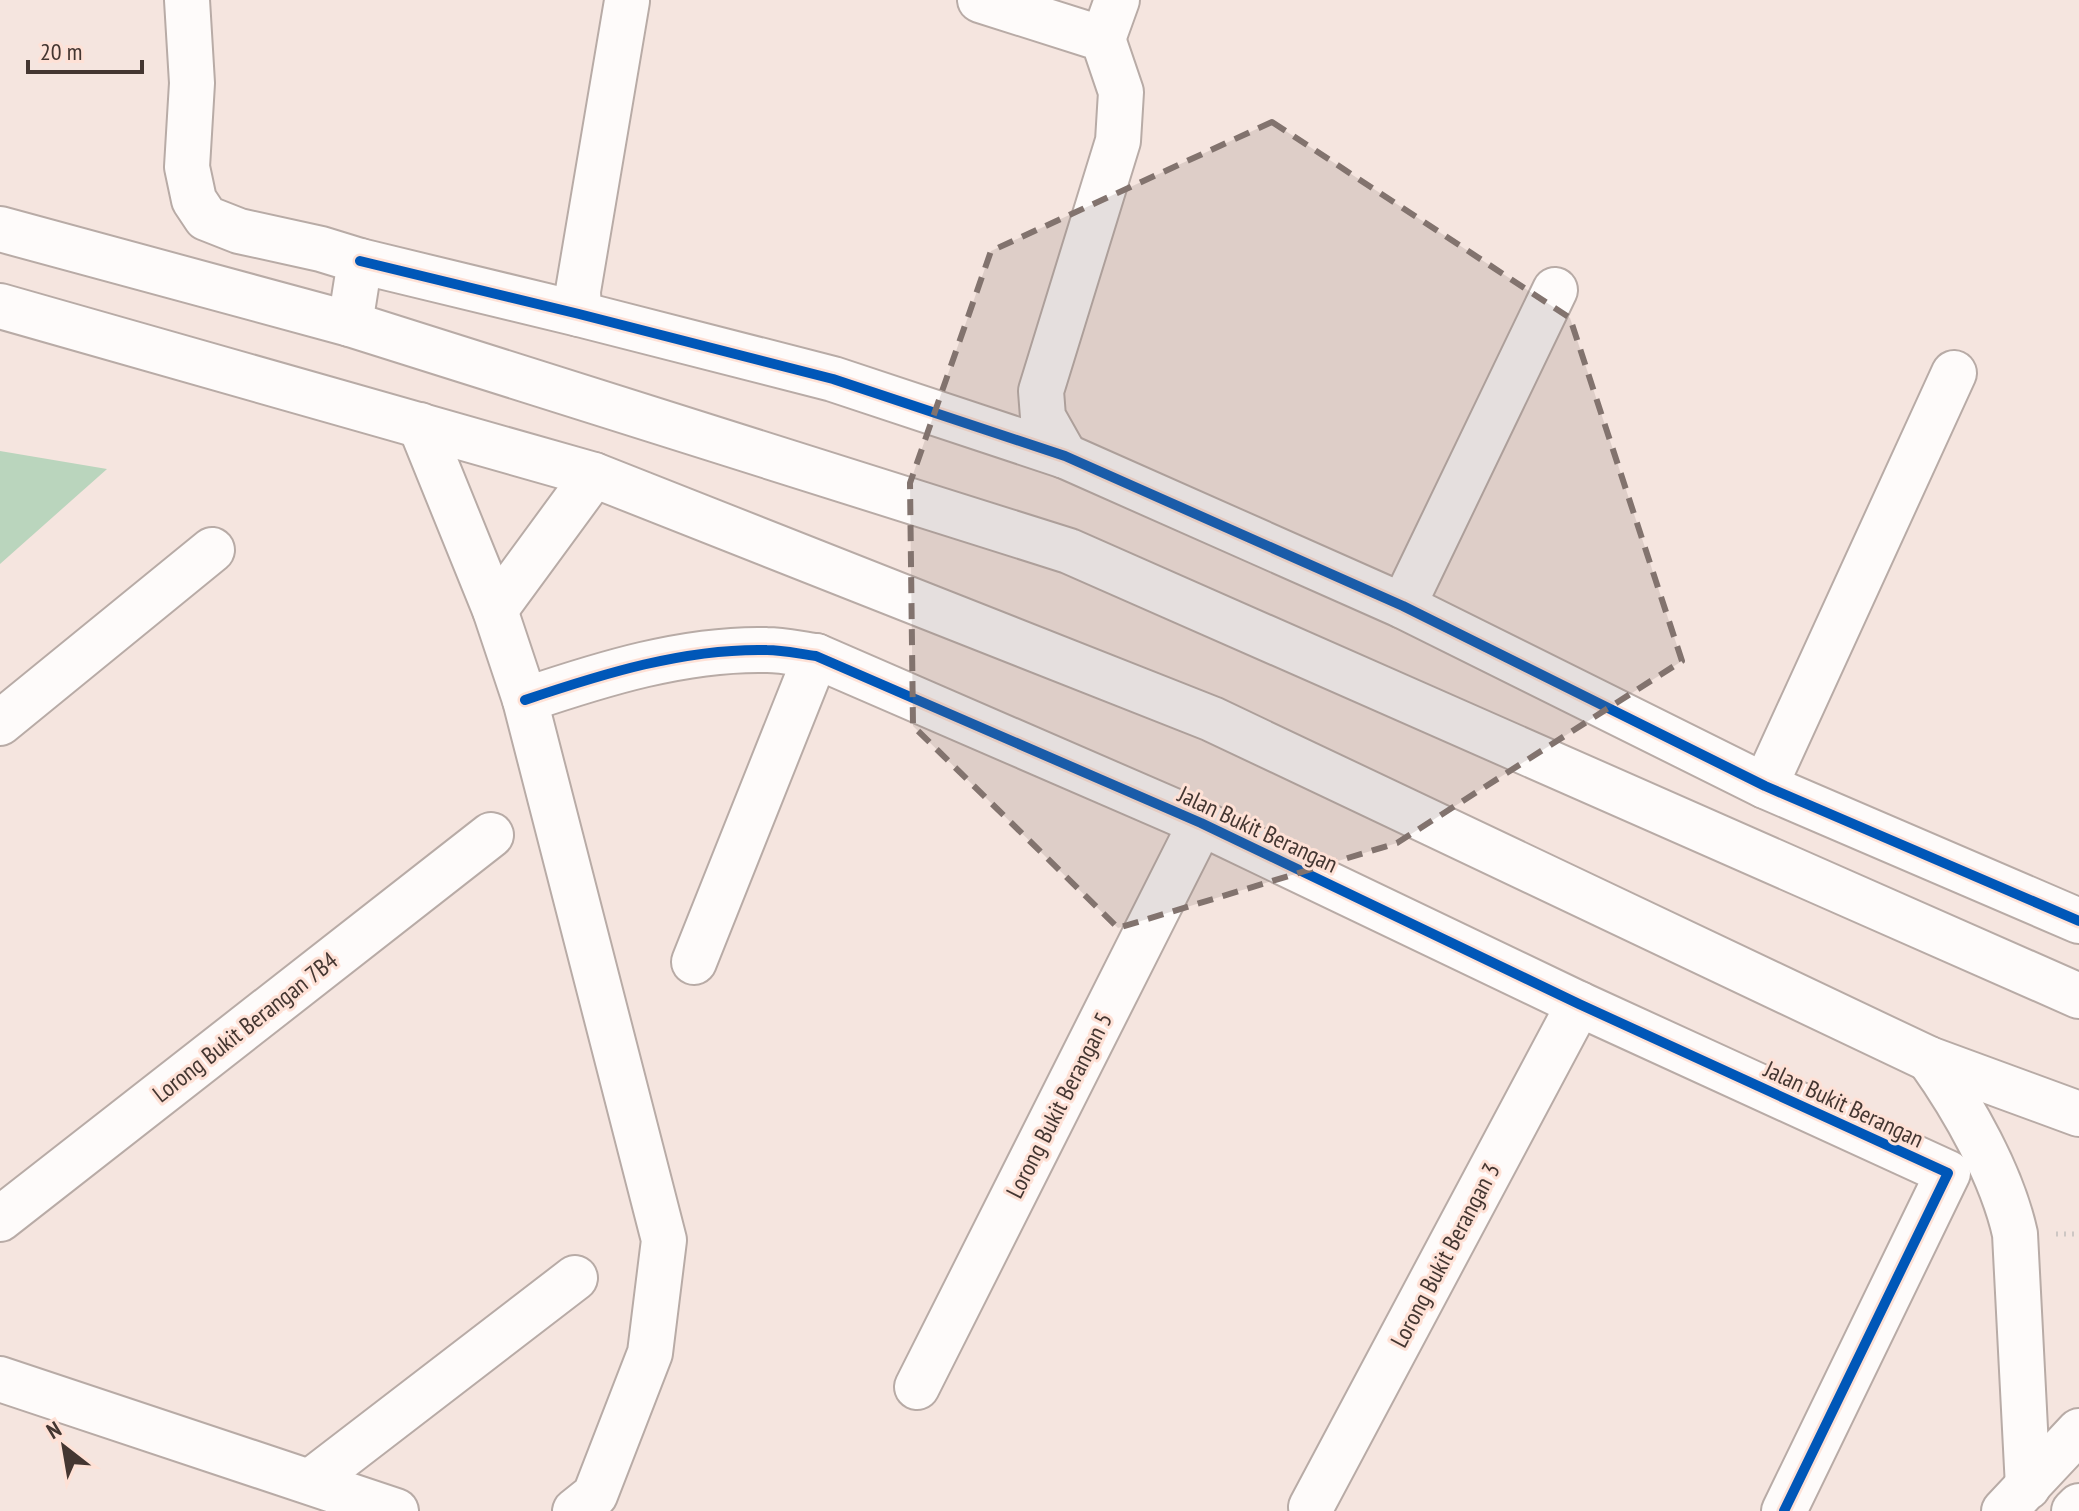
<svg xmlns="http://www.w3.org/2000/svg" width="2079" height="1511" font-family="'PT Sans Narrow',sans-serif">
<rect width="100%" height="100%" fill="#f5e5df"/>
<!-- green -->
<polygon fill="#bad5bd" points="0,451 107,469 0,564"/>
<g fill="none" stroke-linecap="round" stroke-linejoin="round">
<defs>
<g id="minor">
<polyline points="187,0 192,83 187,167 194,200 206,218 239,231 321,249 360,261 350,324"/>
<polyline points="980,0 1103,39 1121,92 1118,141 1041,391 1043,417 1065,456"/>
<polyline points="1103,39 1117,0"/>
<polyline points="360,261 579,314 833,379 1065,456 1403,606 1765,786 2079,921"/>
<polyline points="579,314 578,291 627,1"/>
<polyline points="420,425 495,610 525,700 664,1240 650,1353 595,1495 575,1511"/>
<polyline points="1403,606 1555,290"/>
<polyline points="495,610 594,475"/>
<path d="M525,700c77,-26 160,-52 242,-50 16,0 33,4 49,6l385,167 378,181 369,169 -164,338"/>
<polyline points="0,723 212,550"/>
<polyline points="1765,786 1954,373"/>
<polyline points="694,962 816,656"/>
<polyline points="0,1219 491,835"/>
<polyline points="0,1379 396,1511"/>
<polyline points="917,1387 1201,823"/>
<polyline points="311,1481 575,1278"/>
<polyline points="1311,1507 1579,1004"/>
</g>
<g id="major">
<polyline points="0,229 350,324 1069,551 2079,996"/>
<polyline points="0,306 594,475 1212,719 1929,1059 2079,1114"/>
<path d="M1929,1059c35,49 73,116 86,175l13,253"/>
</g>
<g id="highway">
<polyline points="2004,1511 2079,1431"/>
<polyline points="2074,1511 2079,1506"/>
</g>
</defs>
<!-- minor casing -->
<use href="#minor" stroke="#b8aba6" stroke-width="48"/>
<!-- major casing -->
<use href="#major" stroke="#b8aba6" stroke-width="48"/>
<!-- highway casing -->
<use href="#highway" stroke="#b8aba6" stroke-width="48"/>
<!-- path -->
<polyline stroke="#cec7c4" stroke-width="5" stroke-dasharray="2 6" stroke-linecap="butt" points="2056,1234 2079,1234"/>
<!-- minor -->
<use href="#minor" stroke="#fefbfa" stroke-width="44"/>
<!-- major -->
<use href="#major" stroke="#fefbfa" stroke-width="44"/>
<!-- highway -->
<use href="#highway" stroke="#fefbfa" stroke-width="44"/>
<defs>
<g id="cycleway">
<polyline points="360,261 579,314 833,379 1065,456 1403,606 1765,786 2079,921"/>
<path d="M525,700c77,-26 160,-52 242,-50 16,0 33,4 49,6l385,167 378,181 369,169 -164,338"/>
</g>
</defs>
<!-- cycleway casing -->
<use href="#cycleway" stroke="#fee1d6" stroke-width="15"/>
<!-- cycleway -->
<use href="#cycleway" stroke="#0057b8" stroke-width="10"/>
</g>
<!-- marked area -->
<path fill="#82736e" fill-opacity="0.2" stroke="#82736e" stroke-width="6" stroke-dasharray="16 10" stroke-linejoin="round" d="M1272,122l298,196 112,343 -285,182 -279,85 -205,-202 -3,-243 81,-232z"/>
<g text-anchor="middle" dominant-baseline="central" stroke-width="6" stroke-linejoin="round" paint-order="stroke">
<!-- street labels -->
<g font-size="24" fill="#443631" stroke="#fee1d6">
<text transform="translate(1258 829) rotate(25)">Jalan Bukit Berangan</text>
<text transform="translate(245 1027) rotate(-38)">Lorong Bukit Berangan 7B4</text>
<text transform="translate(1844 1104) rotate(25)">Jalan Bukit Berangan</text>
<text transform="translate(1059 1105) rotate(-63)">Lorong Bukit Berangan 5</text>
<text transform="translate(1445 1255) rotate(-62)">Lorong Bukit Berangan 3</text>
</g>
</g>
<!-- north arrow -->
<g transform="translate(64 1447) rotate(329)" stroke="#fee1d6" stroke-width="6" paint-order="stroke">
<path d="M0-6L14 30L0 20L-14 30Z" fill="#443631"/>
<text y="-12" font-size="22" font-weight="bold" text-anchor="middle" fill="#443631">N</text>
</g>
<!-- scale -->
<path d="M28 60v12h114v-12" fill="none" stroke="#443631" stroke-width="4"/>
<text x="40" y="60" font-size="24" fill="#443631" stroke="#fee1d6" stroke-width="6" paint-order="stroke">20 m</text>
</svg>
